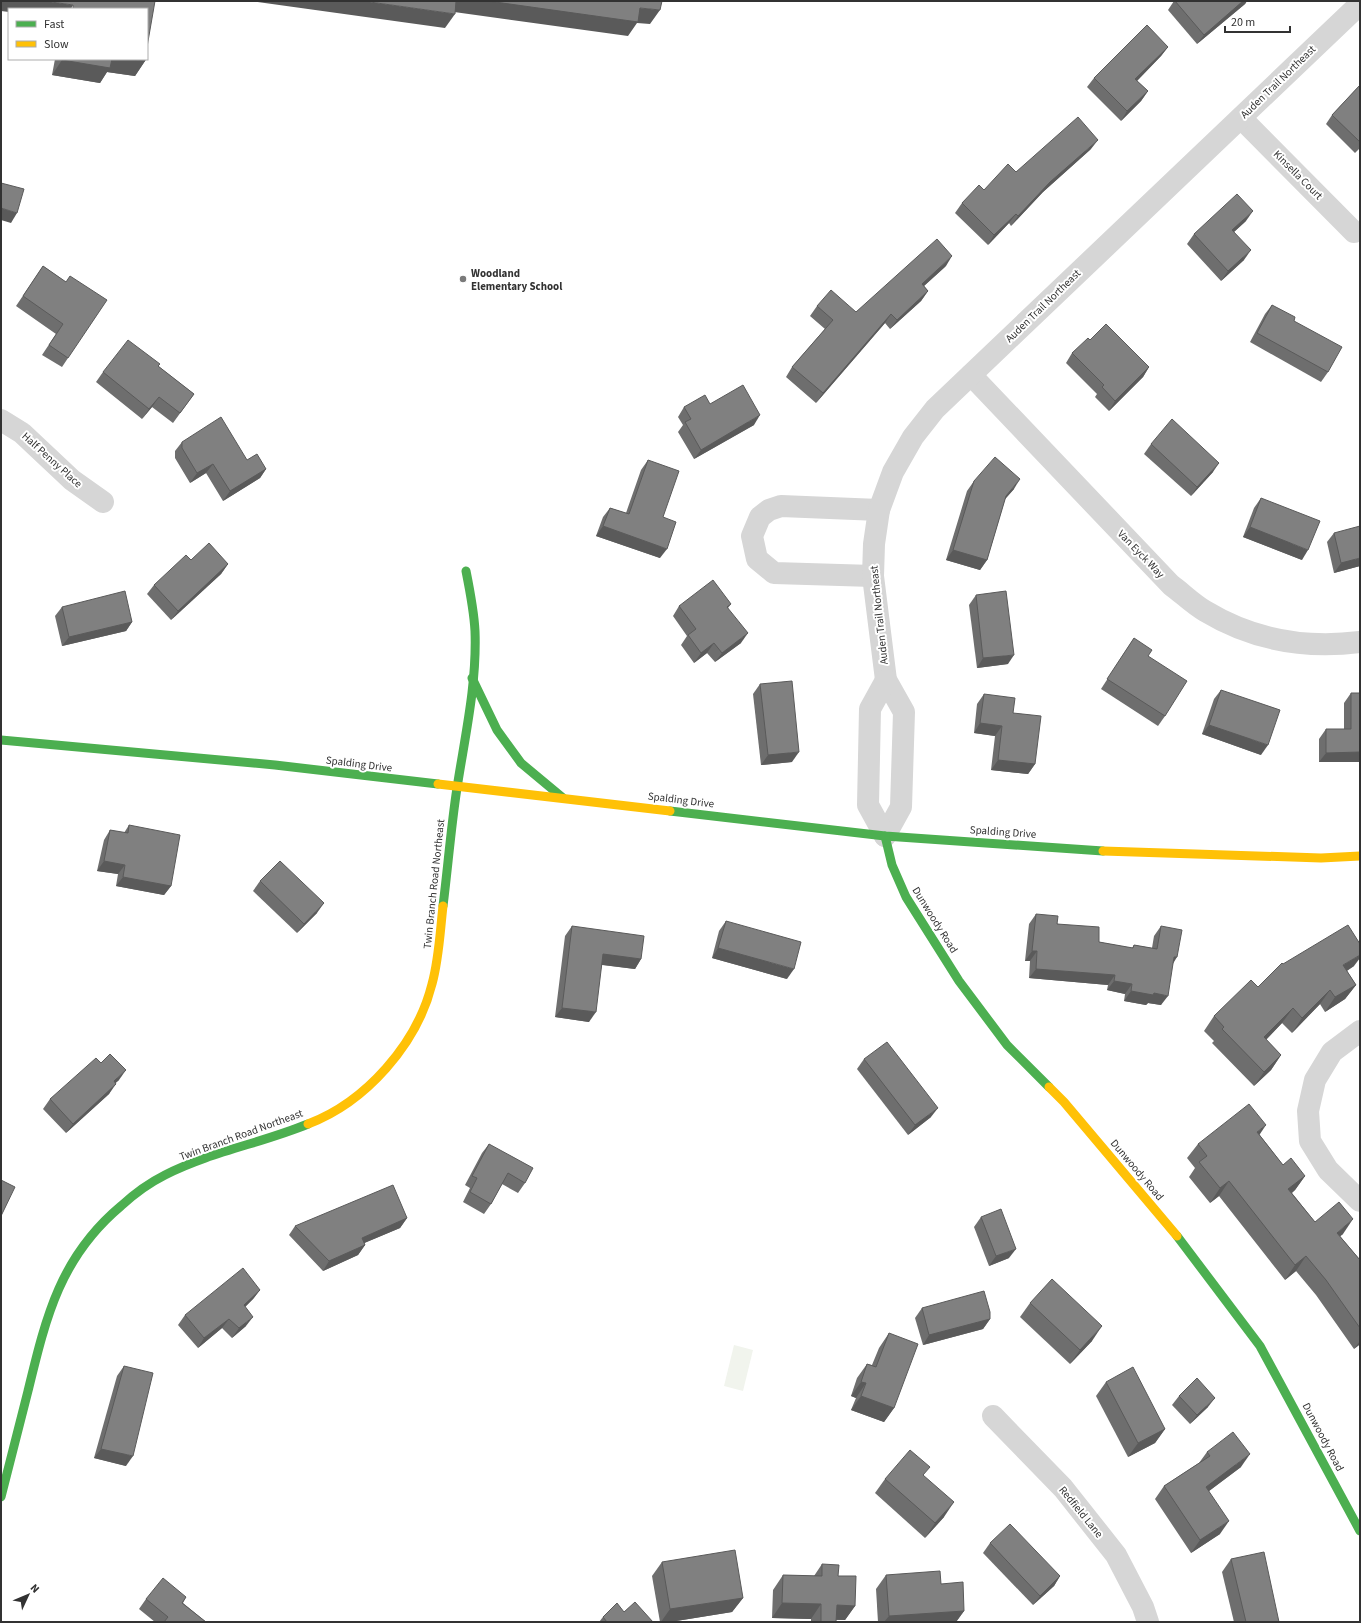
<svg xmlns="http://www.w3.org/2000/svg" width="1361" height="1623" font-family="'Source Sans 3',sans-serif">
<rect width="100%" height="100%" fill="#fff"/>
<!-- green -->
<polygon fill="#f1f4ed" points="734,1345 753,1350 743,1391 724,1386"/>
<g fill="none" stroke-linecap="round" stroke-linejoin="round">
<!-- street -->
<g stroke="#d6d6d6" stroke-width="22">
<polyline points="1241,118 1354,232"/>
<path d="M971,375l200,210c11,8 22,19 34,26 48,29 100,38 155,31"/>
<polyline points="1,420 22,433 72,480 103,502"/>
<polyline points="873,576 774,573 757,559 752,536 760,517 769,510 781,506 879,510"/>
<polyline points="885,836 901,807 904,712 886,680 873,576 874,544 879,510 893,472 913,437 935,409 1360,4"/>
<polyline points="885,836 868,805 870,709 886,680"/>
<polyline points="1360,1031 1332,1052 1315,1080 1308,1111 1310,1141 1328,1170 1360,1201"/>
<polyline points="993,1416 1063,1488 1116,1555 1143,1607 1148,1622"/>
</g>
<!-- fast -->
<g stroke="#4caf50" stroke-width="9">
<polyline points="472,678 497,730 521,763 563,798"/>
<polyline points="1,740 275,765 438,784"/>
<polyline points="670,811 885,836 1103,851"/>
<polyline points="885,836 892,865 906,897 959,981 1007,1045 1049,1087"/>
<path d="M443,906c5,-40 8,-79 14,-118 8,-52 20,-104 18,-157 -1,-20 -5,-40 -9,-60"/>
<polyline points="1177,1236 1260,1346 1360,1531"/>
<path d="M1,1497c9,-35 18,-70 27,-106 18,-74 32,-134 93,-185 13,-12 28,-23 44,-31 45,-23 97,-32 143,-51"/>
</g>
<!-- slow -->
<g stroke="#ffc107" stroke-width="9">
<polyline points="438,784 670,811"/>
<polyline points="1103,851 1321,858 1360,856"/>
<polyline points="1049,1087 1064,1102 1177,1236"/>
<path d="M308,1124c58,-22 109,-80 124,-140 7,-25 8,-52 11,-78"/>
</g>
</g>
<!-- wall -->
<g fill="#6e6e6e">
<polygon points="1174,1 1247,1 1245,4 1197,44 1168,10"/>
<polygon points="1168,47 1161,56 1137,81 1148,91 1141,101 1121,121 1087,87 1094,78"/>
<polygon points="55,59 145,59 145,61 135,76 107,72 100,83 52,75"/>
<polygon points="1360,85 1360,148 1355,153 1326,124 1332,115"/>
<polygon points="1091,149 1043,192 1011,226 1009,223 988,245 955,213 962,203 984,190 1016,172"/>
<polygon points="1246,221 1234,232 1244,260 1221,281 1187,244 1194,234"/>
<polygon points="43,266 66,282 68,358 62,367 42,355 56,334 16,306"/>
<polygon points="946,266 924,286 928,291 921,301 890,329 885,323 816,403 786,377 792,367 825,329 810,316 817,306 856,312"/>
<polygon points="1272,305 1294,321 1328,372 1321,382 1250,342 1265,314"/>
<polygon points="1090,340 1149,367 1143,377 1109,411 1095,397 1097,394 1066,363 1072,353"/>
<polygon points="158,366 194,394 173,423 152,407 142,419 96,382 103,372"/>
<polygon points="710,404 754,425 694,459 678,432 683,425 678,417 684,407"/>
<polygon points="182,442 247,460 266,469 260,478 223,501 206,473 190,483 175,458 175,451"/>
<polygon points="1151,444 1213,472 1191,496 1144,454"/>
<polygon points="648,460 663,517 660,558 596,536 603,517 610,508 626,513 641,470"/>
<polygon points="974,481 1014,489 1005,499 987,560 980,570 946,560 967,491"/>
<polygon points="1261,498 1302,560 1243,537 1254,508"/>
<polygon points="1334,533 1360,566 1334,573 1327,542"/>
<polygon points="191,560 228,564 221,574 171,620 147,594 154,585"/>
<polygon points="976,595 1008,664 977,668 969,605"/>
<polygon points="731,604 728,608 741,643 715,662 707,653 694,663 681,645 687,636 673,616 679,606"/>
<polygon points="62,607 132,622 126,631 62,646 55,616"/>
<polygon points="1134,638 1148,656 1165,716 1158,726 1101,689"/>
<polygon points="760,684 792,762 761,765 753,694"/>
<polygon points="1221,690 1261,755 1202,734 1214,699"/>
<polygon points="1351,693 1360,762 1319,762 1319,739 1326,729 1344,729 1344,703"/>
<polygon points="984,694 1035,764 1028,774 991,770 995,736 974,733 977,704"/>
<polygon points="129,825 171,886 164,895 116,886 118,874 97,871 104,840 110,830 124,833"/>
<polygon points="260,881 317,913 297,933 253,891"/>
<polygon points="1036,914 1099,942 1132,948 1134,945 1152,948 1154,936 1161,926 1173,963 1161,1005 1148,1003 1146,1005 1124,1001 1125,994 1107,990 1108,985 1029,978 1030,961 1025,961 1029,924"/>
<polygon points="726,921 787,979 712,958 719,931"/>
<polygon points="572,926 641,959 635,969 602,965 589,1022 555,1017 565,936"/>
<polygon points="1283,964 1354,966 1347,971 1356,985 1345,999 1325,1012 1320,1004 1292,1033 1282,1023 1266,1040 1281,1055 1271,1070 1254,1086 1212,1043 1214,1041 1204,1031 1214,1016 1258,987"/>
<polygon points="864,1059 931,1117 908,1135 857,1069"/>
<polygon points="101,1063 119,1080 115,1083 109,1094 66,1133 43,1109 50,1099"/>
<polygon points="1259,1134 1283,1165 1305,1176 1295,1190 1292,1193 1315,1222 1343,1234 1340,1236 1360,1260 1360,1346 1359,1345 1354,1349 1316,1295 1296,1271 1285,1280 1219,1196 1210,1203 1189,1177 1195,1168 1187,1158 1198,1144"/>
<polygon points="489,1144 525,1183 518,1193 502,1184 491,1204 484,1214 463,1202 470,1188 465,1185 482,1153"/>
<polygon points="981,1217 1009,1258 989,1266 974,1227"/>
<polygon points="407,1218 400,1228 364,1243 365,1245 358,1255 323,1271 289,1235 295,1226"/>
<polygon points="260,1290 253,1299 245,1307 246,1326 232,1338 222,1328 198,1348 178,1325 185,1315"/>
<polygon points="1030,1303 1092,1341 1070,1364 1020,1317"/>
<polygon points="922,1308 990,1319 983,1329 923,1345 915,1318"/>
<polygon points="889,1333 894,1408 884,1422 851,1410 856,1398 851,1396 857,1378 867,1364 872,1365 879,1348"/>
<polygon points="124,1366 126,1466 94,1458 117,1376"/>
<polygon points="1106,1382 1165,1429 1155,1443 1128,1457 1096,1396"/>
<polygon points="1179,1396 1208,1407 1190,1424 1172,1405"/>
<polygon points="1207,1452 1241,1467 1209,1491 1220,1534 1191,1553 1155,1499 1164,1486 1199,1463"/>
<polygon points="924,1476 944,1517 925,1538 875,1493 885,1479"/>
<polygon points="990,1543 1060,1576 1054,1586 1033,1605 983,1553"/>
<polygon points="1231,1559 1279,1622 1234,1622 1222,1572"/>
<polygon points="662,1562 743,1598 732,1612 670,1622 660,1622 652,1576"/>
<polygon points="822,1564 838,1576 855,1606 845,1620 836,1620 836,1622 811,1622 811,1619 772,1618 773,1590 783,1575 814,1576"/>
<polygon points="886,1575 941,1584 964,1611 956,1622 878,1622 876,1589"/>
<polygon points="186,1597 183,1603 206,1622 155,1622 139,1609 146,1599"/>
<polygon points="624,1612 653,1622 599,1622 603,1617"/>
</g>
<!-- shaded-wall -->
<g fill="#5a5a5a">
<polygon points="1,1 44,1 73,5 71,9 9,9 9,12 1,11"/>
<polygon points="250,1 363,1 455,14 445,28"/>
<polygon points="454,1 488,1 640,8 660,10 650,24 637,23 628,36 447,11"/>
<polygon points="1243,1 1247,1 1245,4 1197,44 1204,35"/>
<polygon points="1168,47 1161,56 1129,89 1135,79"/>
<polygon points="111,59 126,59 145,61 135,76 107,72 100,83 52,75 62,60"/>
<polygon points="1148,91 1141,101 1121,121 1127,111"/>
<polygon points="1098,140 1091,149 1043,192 1011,226 1018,216 1050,182"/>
<polygon points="1,208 17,213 11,223 1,220"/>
<polygon points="1253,211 1246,221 1225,240 1232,230"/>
<polygon points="1016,214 1009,223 988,245 994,235"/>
<polygon points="1251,250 1244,260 1221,281 1228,271"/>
<polygon points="952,256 946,266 915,294 922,284"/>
<polygon points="928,291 921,301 890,329 897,320"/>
<polygon points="891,314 885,323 816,403 823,393"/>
<polygon points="1149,367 1143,377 1109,411 1115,401"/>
<polygon points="159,397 152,407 142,419 149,409"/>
<polygon points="760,415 754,425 694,459 701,450"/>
<polygon points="1219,463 1213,472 1191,496 1197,487"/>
<polygon points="213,464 206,473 190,483 197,473"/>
<polygon points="266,469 260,478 223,501 230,491"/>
<polygon points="1020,479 1014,489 999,506 1006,496"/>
<polygon points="603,526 667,549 660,558 596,536"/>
<polygon points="1250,527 1308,550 1302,560 1243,537"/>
<polygon points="953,550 987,560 980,570 946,560"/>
<polygon points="1360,558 1360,566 1334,573 1341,563"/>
<polygon points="228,564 221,574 171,620 178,611"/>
<polygon points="132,622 126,631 62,646 69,637"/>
<polygon points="748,633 741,643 715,662 722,653"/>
<polygon points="714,643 707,653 694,663 701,653"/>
<polygon points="1014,655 1008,664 977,668 983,658"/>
<polygon points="980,723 1002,726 995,736 974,733"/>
<polygon points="1209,725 1268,745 1261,755 1202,734"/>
<polygon points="799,752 792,762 761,765 768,755"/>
<polygon points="1360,752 1360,762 1319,762 1326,753"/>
<polygon points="998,760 1035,764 1028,774 991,770"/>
<polygon points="104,861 125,865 118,874 97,871"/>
<polygon points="123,877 171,886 164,895 116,886"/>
<polygon points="324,903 317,913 297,933 304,924"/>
<polygon points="718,948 794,969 787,979 712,958"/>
<polygon points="1032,951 1037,951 1030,961 1025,961"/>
<polygon points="603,954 641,959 635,969 596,964"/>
<polygon points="1360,955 1360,958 1354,966 1333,979 1343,965"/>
<polygon points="1174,957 1177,957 1171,967"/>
<polygon points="1036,969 1115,975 1108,985 1029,978"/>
<polygon points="1114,981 1132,984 1125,994 1107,990"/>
<polygon points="1356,985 1345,999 1325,1012 1335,997"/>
<polygon points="1330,990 1320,1004 1292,1033 1302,1018"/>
<polygon points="1131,991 1154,993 1168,996 1161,1005 1148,1003 1146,1005 1124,1001"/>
<polygon points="562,1008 596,1012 589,1022 555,1017"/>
<polygon points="1293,1008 1282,1023 1254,1052 1264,1037"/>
<polygon points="1281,1055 1271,1070 1254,1086 1264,1072"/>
<polygon points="126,1070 119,1080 107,1091 114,1081"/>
<polygon points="116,1084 109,1094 66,1133 73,1124"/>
<polygon points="938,1108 931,1117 908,1135 915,1125"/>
<polygon points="1266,1125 1256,1140 1257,1132"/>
<polygon points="1305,1176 1295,1190 1278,1203 1288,1189"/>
<polygon points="1229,1181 1219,1196 1210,1203 1220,1188"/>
<polygon points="407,1218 400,1228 355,1247 362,1238"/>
<polygon points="1353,1219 1343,1234 1327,1247 1337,1233"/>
<polygon points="365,1245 358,1255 323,1271 329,1261"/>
<polygon points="1016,1249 1009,1258 989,1266 996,1256"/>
<polygon points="1306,1256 1296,1271 1285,1280 1295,1265"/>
<polygon points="260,1290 253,1299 237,1315 244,1305"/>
<polygon points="253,1317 246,1326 232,1338 239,1328"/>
<polygon points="229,1319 222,1328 198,1348 204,1338"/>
<polygon points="990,1319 983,1329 923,1345 929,1335"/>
<polygon points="1102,1326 1092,1341 1070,1364 1080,1350"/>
<polygon points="1360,1341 1359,1345 1354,1349"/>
<polygon points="861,1382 866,1383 856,1398 851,1396"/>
<polygon points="861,1396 894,1408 884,1422 851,1410"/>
<polygon points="1215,1398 1208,1407 1190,1424 1197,1415"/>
<polygon points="1165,1429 1155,1443 1128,1457 1138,1443"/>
<polygon points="101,1449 133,1456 126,1466 94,1458"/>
<polygon points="1250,1454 1241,1467 1197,1500 1206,1487"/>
<polygon points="954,1502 944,1517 925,1538 935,1523"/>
<polygon points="1229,1521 1220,1534 1191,1553 1200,1540"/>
<polygon points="1060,1576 1054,1586 1033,1605 1040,1596"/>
<polygon points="743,1598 732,1612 670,1622 661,1622 670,1609"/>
<polygon points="782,1603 821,1604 811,1619 772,1618"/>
<polygon points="837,1605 855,1606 845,1620 827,1619"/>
<polygon points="964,1611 956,1622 884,1622 889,1616"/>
</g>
<!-- building -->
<g fill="#808080" stroke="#5a5a5a">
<polygon points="44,1 155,1 147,47 147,9 73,9 73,5"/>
<polygon points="363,1 456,1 455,14"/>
<polygon points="488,1 662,1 660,10 640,8 638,22"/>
<polygon points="1175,1 1243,1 1204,35"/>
<polygon points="1147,25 1168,47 1135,79 1148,91 1127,111 1094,78"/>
<polygon points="62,59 112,59 110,68 62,60"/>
<polygon points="126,59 145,59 145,61"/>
<polygon points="1360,85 1360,142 1332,115"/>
<polygon points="1078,117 1098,140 1050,182 1018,216 1016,214 994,235 962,203 979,185 984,190 1008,164 1016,172"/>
<polygon points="1,183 24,189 17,213 1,208"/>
<polygon points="1237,194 1253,211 1232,230 1251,250 1228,271 1194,234"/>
<polygon points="937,239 952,256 922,284 928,291 897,320 891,314 823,393 792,367 833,320 817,306 831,290 856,312"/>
<polygon points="43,266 66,282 70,276 107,300 68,358 49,345 63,324 23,296"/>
<polygon points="1272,305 1295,317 1294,321 1342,347 1328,372 1257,333"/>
<polygon points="1106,324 1149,367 1115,401 1102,387 1104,385 1072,353 1088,338 1090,340"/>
<polygon points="128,340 160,364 158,366 194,394 180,413 159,397 149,409 103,372"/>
<polygon points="743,385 760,415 701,450 685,422 691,419 684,407 705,395 710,404"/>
<polygon points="221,417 247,460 257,454 266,469 230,491 213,464 197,473 182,448 182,442"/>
<polygon points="1172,419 1219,463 1197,487 1151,444"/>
<polygon points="995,457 1020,479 1006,496 987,560 953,550 974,481"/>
<polygon points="648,460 679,471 663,517 676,522 667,549 603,526 610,508 629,514"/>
<polygon points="1261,498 1320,521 1308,550 1250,527"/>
<polygon points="1360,526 1360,558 1341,563 1334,533"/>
<polygon points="209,543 228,564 178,611 154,585 186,555 191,560"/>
<polygon points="713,580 731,604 727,607 748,633 722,653 714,643 701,653 688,635 696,629 679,606"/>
<polygon points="125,591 132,622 69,637 62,607"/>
<polygon points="1006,591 1014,655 983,658 976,595"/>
<polygon points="1134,638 1152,650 1148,656 1187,681 1165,716 1107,679"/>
<polygon points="792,681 799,752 768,755 760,684"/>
<polygon points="1221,690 1280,710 1268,745 1209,725"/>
<polygon points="1351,693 1360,693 1360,752 1326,753 1326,729 1351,729"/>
<polygon points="984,694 1015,698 1013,713 1041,716 1035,764 998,760 1002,726 980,723"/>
<polygon points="129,825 180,835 171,886 123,877 125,865 104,861 110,830 128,833"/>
<polygon points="280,861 324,903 304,924 260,881"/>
<polygon points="1036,914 1058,916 1057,924 1099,927 1099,942 1133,948 1134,945 1157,949 1161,926 1182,930 1177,957 1174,957 1168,996 1154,993 1153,995 1131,991 1132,984 1114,981 1115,975 1036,969 1037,951 1032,951"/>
<polygon points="726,921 801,942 794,969 718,948"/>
<polygon points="1348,925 1360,944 1360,955 1343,965 1356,985 1335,997 1330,990 1302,1018 1293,1008 1264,1037 1281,1055 1264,1072 1222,1029 1224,1027 1214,1016 1251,980 1258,987 1282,963 1283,964"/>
<polygon points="572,926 644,936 641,959 603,954 596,1012 562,1008"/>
<polygon points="887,1042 938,1108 915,1125 864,1059"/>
<polygon points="110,1054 126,1070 114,1081 116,1084 73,1124 50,1099 96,1058 101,1063"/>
<polygon points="1249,1104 1266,1125 1257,1132 1283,1165 1291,1158 1305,1176 1288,1189 1315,1222 1339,1202 1353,1219 1337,1233 1360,1260 1360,1328 1326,1280 1306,1256 1295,1265 1229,1181 1220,1188 1199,1162 1207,1156 1198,1144"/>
<polygon points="489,1144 533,1168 525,1183 508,1173 491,1204 470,1192 477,1178 472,1176"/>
<polygon points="1,1180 15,1187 1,1216"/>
<polygon points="393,1185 407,1218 362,1238 365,1245 329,1261 295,1226"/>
<polygon points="1001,1209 1016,1249 996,1256 981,1217"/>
<polygon points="243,1268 260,1290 244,1305 253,1317 239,1328 229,1319 204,1338 185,1315"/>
<polygon points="1052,1279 1102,1326 1080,1350 1030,1303"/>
<polygon points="984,1291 990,1312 990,1319 929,1335 922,1308"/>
<polygon points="889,1333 918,1344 894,1408 861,1396 866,1383 861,1382 867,1364 876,1367"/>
<polygon points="124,1366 153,1373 133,1456 101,1449"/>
<polygon points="1133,1367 1165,1429 1138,1443 1106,1382"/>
<polygon points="1197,1378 1215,1398 1197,1415 1179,1396"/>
<polygon points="1233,1432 1250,1454 1206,1487 1229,1521 1200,1540 1164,1486 1210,1456 1207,1452"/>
<polygon points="910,1450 930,1467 923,1475 954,1502 935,1523 885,1479"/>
<polygon points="1010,1524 1060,1576 1040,1596 990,1543"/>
<polygon points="735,1550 743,1598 670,1609 662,1562"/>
<polygon points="1264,1552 1279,1622 1246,1622 1231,1559"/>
<polygon points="822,1564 839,1565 838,1576 856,1576 855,1606 837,1605 836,1622 821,1622 821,1604 782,1603 783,1575 822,1576"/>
<polygon points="940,1571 941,1584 963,1582 964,1611 889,1616 886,1575"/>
<polygon points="163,1578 186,1597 182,1603 206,1622 164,1622 168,1617 146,1599"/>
<polygon points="635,1602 653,1622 607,1622 603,1617 617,1603 624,1612"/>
</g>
<!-- markers -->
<circle fill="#7a7a7a" stroke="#fff" stroke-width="1.5" cx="463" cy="279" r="4"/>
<g text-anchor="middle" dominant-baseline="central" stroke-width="4" stroke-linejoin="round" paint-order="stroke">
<!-- street labels -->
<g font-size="11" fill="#323232" stroke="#fff">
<text transform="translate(1278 82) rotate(-44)">Auden Trail Northeast</text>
<text transform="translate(1298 175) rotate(45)">Kinsella Court</text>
<text transform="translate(1043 306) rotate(-44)">Auden Trail Northeast</text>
<text transform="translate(52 460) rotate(42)">Half Penny Place</text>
<text transform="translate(1141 554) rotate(46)">Van Eyck Way</text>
<text transform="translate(879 615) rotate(-96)">Auden Trail Northeast</text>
<text transform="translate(359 764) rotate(7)">Spalding Drive</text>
<text transform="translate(681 800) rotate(7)">Spalding Drive</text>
<text transform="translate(1003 832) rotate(4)">Spalding Drive</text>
<text transform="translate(434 884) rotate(-84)">Twin Branch Road Northeast</text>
<text transform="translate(935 920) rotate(58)">Dunwoody Road</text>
<text transform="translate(241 1135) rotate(-20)">Twin Branch Road Northeast</text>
<text transform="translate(1137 1170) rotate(50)">Dunwoody Road</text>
<text transform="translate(1323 1437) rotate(62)">Dunwoody Road</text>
<text transform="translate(1081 1512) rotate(51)">Redfield Lane</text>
</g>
<!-- poi labels -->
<g font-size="11" font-weight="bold" fill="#323232" stroke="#fff" text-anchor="start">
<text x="471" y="273">Woodland<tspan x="471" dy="13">Elementary School</tspan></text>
</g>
</g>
<!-- border -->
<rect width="1361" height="1623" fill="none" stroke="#323232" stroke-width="4"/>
<!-- legend -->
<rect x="8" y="8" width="140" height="52" fill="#ffffff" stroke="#adadad"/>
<rect x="16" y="21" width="20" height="6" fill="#4caf50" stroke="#adadad"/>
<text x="44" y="28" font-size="12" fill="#323232">Fast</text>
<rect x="16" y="41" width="20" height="6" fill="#ffc107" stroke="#adadad"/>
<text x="44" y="48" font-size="12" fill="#323232">Slow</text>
<!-- north arrow -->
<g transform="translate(28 1595) rotate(46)" stroke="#ffffff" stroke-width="3" paint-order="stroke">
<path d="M0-3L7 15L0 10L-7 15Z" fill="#323232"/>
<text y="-6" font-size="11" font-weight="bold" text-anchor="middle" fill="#323232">N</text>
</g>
<!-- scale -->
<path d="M1225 26v6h65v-6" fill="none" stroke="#323232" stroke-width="2"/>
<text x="1231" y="26" font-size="12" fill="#323232" stroke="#ffffff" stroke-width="3" paint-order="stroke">20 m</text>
</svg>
